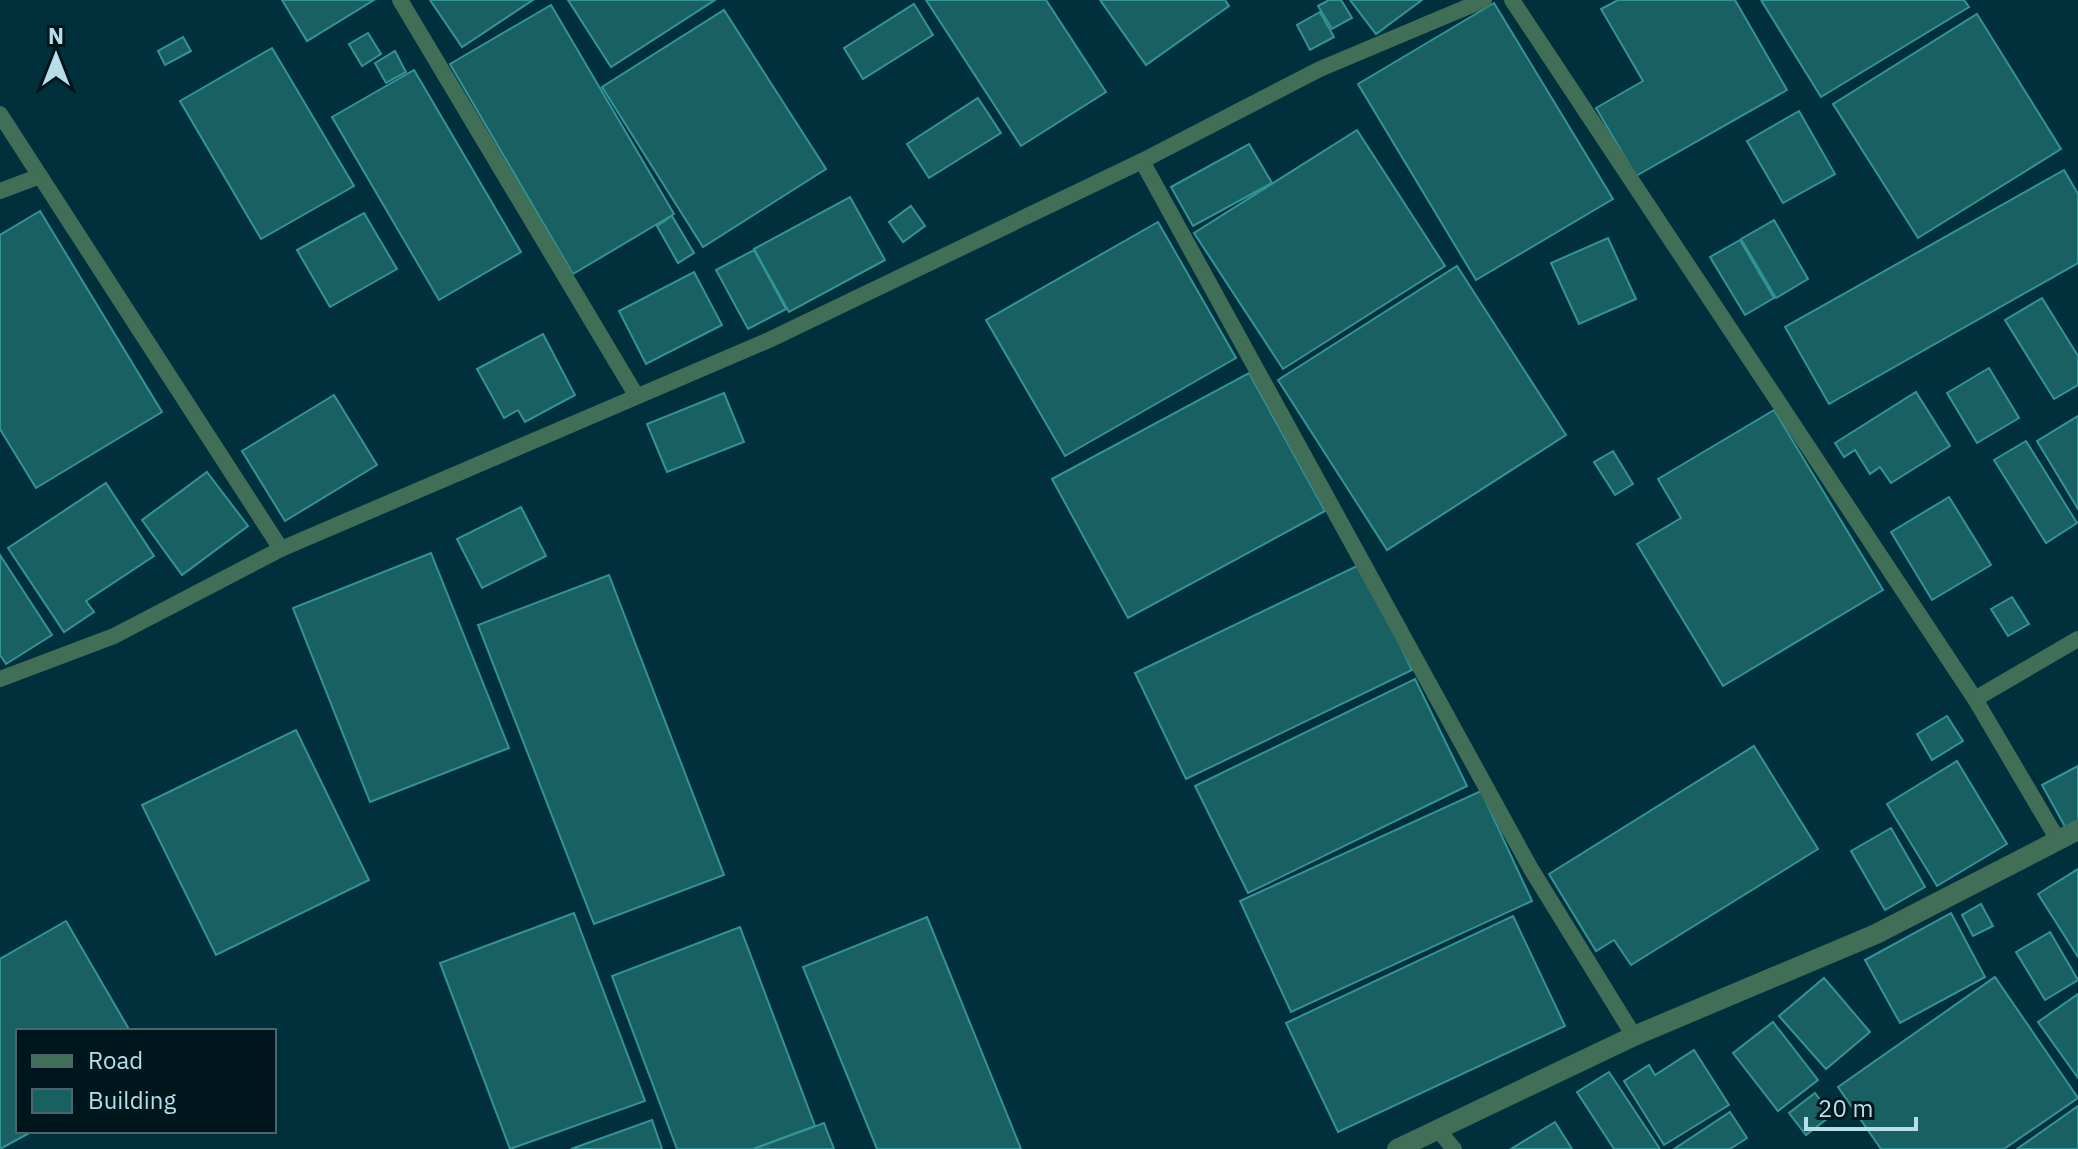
<svg xmlns="http://www.w3.org/2000/svg" width="2078" height="1149" font-family="'IBM Plex Sans',sans-serif">
<rect width="100%" height="100%" fill="#00303c"/>
<!-- building -->
<g fill="#196063" stroke="#339498" stroke-width="2">
<polygon points="282,0 374,0 307,41"/>
<polygon points="430,0 533,0 462,47"/>
<polygon points="568,0 715,0 611,67"/>
<polygon points="926,0 1046,0 1106,92 1021,146"/>
<polygon points="1100,0 1225,0 1229,6 1146,65"/>
<polygon points="1329,0 1341,0 1352,18 1332,29 1318,6"/>
<polygon points="1350,0 1422,0 1376,34"/>
<polygon points="1618,0 1735,0 1787,90 1636,176 1596,108 1643,81 1601,9"/>
<polygon points="1761,0 1964,0 1969,7 1821,97"/>
<polygon points="1494,3 1613,199 1476,280 1358,84"/>
<polygon points="914,4 933,35 863,79 844,48"/>
<polygon points="551,5 674,214 573,274 450,64"/>
<polygon points="724,10 826,169 703,247 602,87"/>
<polygon points="1320,12 1334,37 1310,50 1297,25"/>
<polygon points="1977,14 2061,149 1918,238 1833,104"/>
<polygon points="368,33 381,54 362,66 349,44"/>
<polygon points="183,37 191,51 165,65 158,51"/>
<polygon points="272,48 354,186 261,239 180,101"/>
<polygon points="395,51 406,72 386,83 375,63"/>
<polygon points="414,70 521,252 439,300 332,117"/>
<polygon points="978,98 1001,133 929,178 907,144"/>
<polygon points="1799,111 1835,174 1783,203 1747,141"/>
<polygon points="1357,130 1445,266 1283,369 1194,233"/>
<polygon points="1249,144 1272,183 1193,226 1171,187"/>
<polygon points="2064,170 2078,194 2078,263 1829,404 1785,327"/>
<polygon points="850,197 885,260 789,312 754,249"/>
<polygon points="911,206 925,226 903,242 889,222"/>
<polygon points="40,211 162,412 36,488 0,429 0,235"/>
<polygon points="364,213 397,269 330,307 297,250"/>
<polygon points="672,216 694,253 678,263 657,226"/>
<polygon points="1774,220 1808,279 1776,298 1741,239"/>
<polygon points="1158,222 1236,358 1065,456 986,320"/>
<polygon points="1608,238 1636,299 1579,324 1551,263"/>
<polygon points="1740,240 1774,298 1745,315 1710,257"/>
<polygon points="754,250 786,309 748,329 716,270"/>
<polygon points="1457,266 1566,435 1387,550 1278,380"/>
<polygon points="694,272 722,325 646,364 619,311"/>
<polygon points="2042,298 2078,356 2078,385 2054,399 2005,320"/>
<polygon points="543,334 575,395 525,422 518,410 504,418 477,369"/>
<polygon points="1989,368 2019,418 1977,443 1947,393"/>
<polygon points="1249,373 1325,511 1128,618 1052,479"/>
<polygon points="1916,392 1950,446 1891,483 1880,467 1870,474 1855,450 1844,457 1835,443"/>
<polygon points="724,393 744,442 667,472 647,424"/>
<polygon points="334,395 377,465 285,521 242,451"/>
<polygon points="1774,410 1883,590 1723,686 1637,544 1681,518 1658,479"/>
<polygon points="2078,416 2078,509 2037,441"/>
<polygon points="2026,441 2077,523 2046,543 1994,460"/>
<polygon points="1613,451 1633,484 1615,495 1594,462"/>
<polygon points="207,472 248,526 182,575 142,520"/>
<polygon points="106,483 154,556 86,601 94,612 64,632 8,548"/>
<polygon points="1949,497 1991,565 1932,600 1891,532"/>
<polygon points="521,507 546,556 482,588 457,539"/>
<polygon points="431,553 509,748 370,802 293,608"/>
<polygon points="0,555 52,635 6,664 0,655"/>
<polygon points="1361,564 1412,670 1186,779 1135,673"/>
<polygon points="609,575 724,875 594,924 478,625"/>
<polygon points="2012,597 2029,624 2008,636 1991,609"/>
<polygon points="1415,679 1467,786 1248,893 1195,786"/>
<polygon points="1947,716 1963,741 1932,760 1917,734"/>
<polygon points="296,730 369,880 216,955 142,805"/>
<polygon points="1754,746 1818,849 1631,965 1614,940 1596,951 1549,874"/>
<polygon points="1957,761 2007,844 1937,886 1887,804"/>
<polygon points="2078,766 2078,826 2068,832 2042,785"/>
<polygon points="1481,791 1532,901 1291,1012 1240,901"/>
<polygon points="1891,828 1925,887 1885,910 1851,851"/>
<polygon points="2078,869 2078,957 2038,894"/>
<polygon points="1981,904 1993,926 1973,936 1962,915"/>
<polygon points="574,913 645,1101 510,1149 440,963"/>
<polygon points="1951,913 1985,977 1900,1023 1865,960"/>
<polygon points="1513,916 1565,1026 1338,1132 1286,1023"/>
<polygon points="927,917 1021,1149 877,1149 803,967"/>
<polygon points="66,921 130,1031 18,1031 18,1131 33,1131 0,1149 0,959"/>
<polygon points="740,927 815,1126 753,1149 677,1149 612,976"/>
<polygon points="2050,932 2078,980 2045,1000 2016,952"/>
<polygon points="1995,977 2078,1098 2004,1149 1881,1149 1838,1087"/>
<polygon points="1824,978 1870,1032 1826,1069 1779,1016"/>
<polygon points="2078,994 2078,1078 2038,1022"/>
<polygon points="1773,1022 1818,1080 1778,1111 1733,1053"/>
<polygon points="1694,1050 1729,1105 1664,1145 1624,1081 1649,1065 1655,1075"/>
<polygon points="1609,1072 1660,1149 1614,1149 1577,1092"/>
<polygon points="1815,1093 1832,1115 1806,1135 1789,1113"/>
<polygon points="2078,1106 2078,1149 2017,1149"/>
<polygon points="1730,1112 1747,1138 1730,1149 1674,1149"/>
<polygon points="652,1120 662,1149 571,1149"/>
<polygon points="1555,1122 1572,1149 1511,1149"/>
<polygon points="824,1123 834,1149 754,1149"/>
</g>
<g fill="none" stroke-linecap="round" stroke-linejoin="round">
<!-- lane -->
<g stroke="#416e56" stroke-width="16">
<polyline points="400,0 636,395"/>
<polyline points="1512,0 1975,699 2058,840"/>
<polyline points="0,114 281,549"/>
<polyline points="1142,161 1531,869 1634,1036"/>
<polyline points="0,191 40,176"/>
<polyline points="0,679 114,636 281,549 769,340 1142,161 1320,69 1484,0"/>
<polyline points="1975,699 2078,639"/>
<polyline points="1439,1131 1454,1149"/>
</g>
<!-- street -->
<polyline stroke="#416e56" stroke-width="20" points="1397,1149 1634,1036 1876,934 2078,830"/>
</g>
<!-- legend -->
<rect x="16" y="1029" width="260" height="104" fill="#00161d" stroke="#49666f" stroke-width="2"/>
<rect x="32" y="1055" width="40" height="12" fill="#416e56" stroke="#49666f" stroke-width="2"/>
<text x="88" y="1069" font-size="24" fill="#b7deeb">Road</text>
<rect x="32" y="1089" width="40" height="24" fill="#196063" stroke="#49666f" stroke-width="2"/>
<text x="88" y="1109" font-size="24" fill="#b7deeb">Building</text>
<!-- north arrow -->
<g transform="translate(56 56)" stroke="#00161d" stroke-width="6" paint-order="stroke">
<path d="M0-6L14 30L0 20L-14 30Z" fill="#b7deeb"/>
<text y="-12" font-size="22" font-weight="bold" text-anchor="middle" fill="#b7deeb">N</text>
</g>
<!-- scale -->
<path d="M1806 1117v12h110v-12" fill="none" stroke="#b7deeb" stroke-width="4"/>
<text x="1818" y="1117" font-size="24" fill="#b7deeb" stroke="#00161d" stroke-width="6" paint-order="stroke">20 m</text>
</svg>
